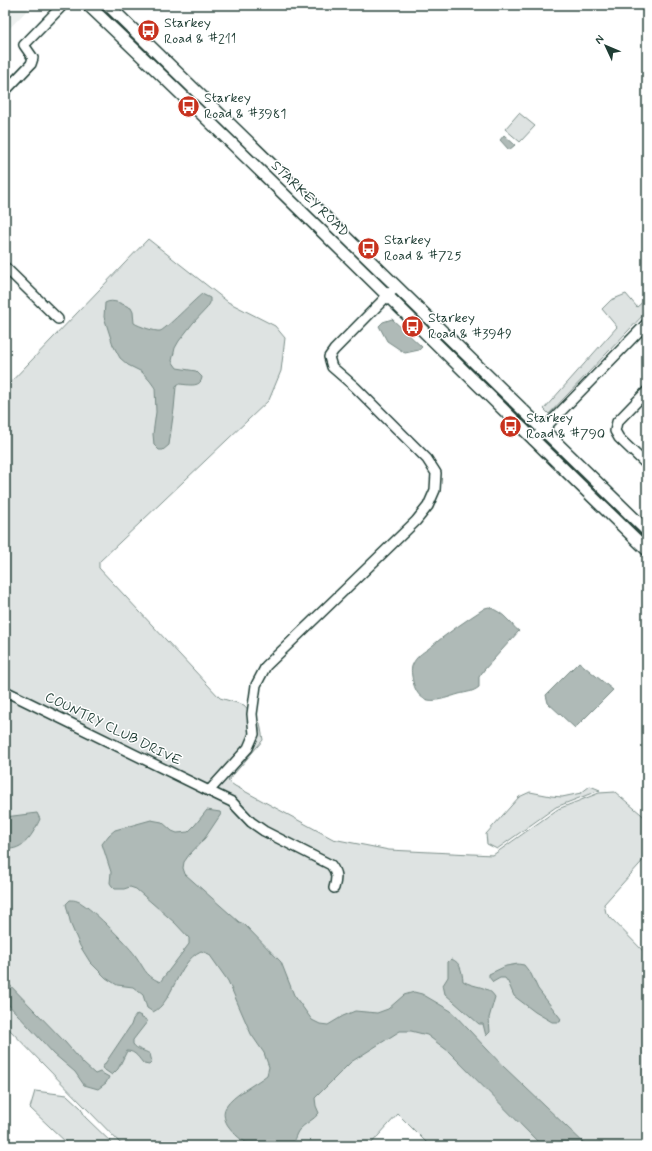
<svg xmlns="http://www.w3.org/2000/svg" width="652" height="1151" font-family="Mynerve,sans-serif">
<rect width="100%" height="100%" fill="#fff"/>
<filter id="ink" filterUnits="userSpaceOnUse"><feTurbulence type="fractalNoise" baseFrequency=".025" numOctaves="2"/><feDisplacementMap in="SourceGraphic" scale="8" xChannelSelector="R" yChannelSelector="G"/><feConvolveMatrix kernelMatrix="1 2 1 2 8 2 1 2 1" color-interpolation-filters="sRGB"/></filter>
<g filter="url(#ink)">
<!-- built -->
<polygon fill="#eef1f0" points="5,5 32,5 5,33"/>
<!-- green -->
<g fill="#dee3e2" stroke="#7e908b">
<polygon points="519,113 535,126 520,142 505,129"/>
<polygon points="148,239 228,302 275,326 285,338 281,371 269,400 99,562 99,568 220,698 244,705 260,723 263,740 228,781 235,786 333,839 389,850 493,855 558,809 599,793 615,792 647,819 647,856 604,904 606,913 647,955 647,1146 430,1146 398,1114 369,1146 123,1146 5,1025 5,388"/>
<polygon points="626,294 637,307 647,298 647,311 549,414 544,409 617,327 602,309 611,300"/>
<polygon points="590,786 600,790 556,807 497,849 487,844 486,834 519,797 530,792 551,796 562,797 581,793"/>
<polygon points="35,1091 67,1095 81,1108 85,1117 115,1146 71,1146 69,1145 30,1108"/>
</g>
<!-- water -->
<g fill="#afbab7" stroke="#758883">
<polygon points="504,135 515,145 509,150 500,140"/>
<path d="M202,294l8,4v5l-3,5 -14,15 -14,18 -4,7 -3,13 5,7 19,3 6,6c-1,12 -16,7 -24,7l-2,3 -2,22 -5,36 -6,5h-4l-5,-5 -1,-11 3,-22 -1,-24 -5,-7 -8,-9 -14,-7 -8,-7 -7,-13 -9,-28 1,-14c8,-5 19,2 26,5l2,4 1,11c4,3 22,9 26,8 4,0 35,-32 42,-37z"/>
<polygon points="392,319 422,347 419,350 405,353 387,341 379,326 383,322"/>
<path d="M489,607c7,3 14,7 19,13 5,4 6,8 11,11l-35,39 -5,7v10c-6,5 -12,5 -20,7 -20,6 -39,15 -46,-12 -1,-6 -3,-13 0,-18 3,-7 9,-11 15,-15 18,-15 37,-28 57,-41z"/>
<polygon points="579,662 613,690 575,728 548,703 546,695"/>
<path d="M207,810l13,2 1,2 -16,24 -16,17 -5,7 -1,6 2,6 54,48 5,2 37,38 13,33 18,25 8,4 8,1 15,-9 12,-5 22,2 11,-4 16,-14 10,-3 8,2 29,17 52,55 84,80h-45l-94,-95 -21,-16 -16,-4h-11l-49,31 -36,36 1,8 3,7c-5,7 -14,10 -20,17 -4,5 -4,12 -10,16 -27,0 -42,5 -60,-19 -4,-5 -7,-14 -3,-20 7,-12 30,-23 41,-32l2,-8 -5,-14 -13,-19 -23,-53 -19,-27 -8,-3c-24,11 -28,52 -48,61l-6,-4 -4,-13 -10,-8 -16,-2 -11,-7 -16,-16 -10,-16 -9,-21 -5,-21 4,-4c2,0 5,0 7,1 11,3 50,43 58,54 9,12 9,20 25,27l29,-38v-6l-14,-15 -39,-34 -6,-2 -6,2h-9l-3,-3 -2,-3 1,-11 -9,-28 7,-9 6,-5 36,-10 11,2 10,9 5,2 11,-1 7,-7z"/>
<path d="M37,813l3,6c-7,15 -16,32 -35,30v-32z"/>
<path d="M451,959c10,3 11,13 12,22 11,7 25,4 32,16l-6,21 1,14 -4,4 -3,-12h-4l-34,-30 -2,-9 5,-8v-15z"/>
<polygon points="518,964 524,965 531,974 538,989 561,1019 560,1022 552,1022 535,1012 514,996 508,982 505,978 500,978 493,982 489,977 489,974 506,966"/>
<polygon points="5,980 65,1042 83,1063 95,1074 100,1072 109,1077 106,1083 98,1089 84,1085 75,1072 54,1054 5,1001"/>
<path d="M137,1014l4,2 -1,1 7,3v2l-14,18v4c4,6 11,6 17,10l2,8 -3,3 -5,-1c-5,-5 -8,-13 -17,-13l-9,18 -6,6 -10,-7 29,-43 2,-6z"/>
</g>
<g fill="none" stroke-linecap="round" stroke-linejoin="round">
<defs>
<g id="minor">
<polyline points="5,85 8,88 31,64 33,58 24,45 63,5"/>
<polyline points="5,267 58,319"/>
<polyline points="647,391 617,422 615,431 619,438 647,465"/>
<polyline points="533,440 647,323"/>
<polyline points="5,691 209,791 248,748 254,734 252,714 256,685 266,666 416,521 428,506 435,490 436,473 427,459 355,387 332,367 329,357 334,350 396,287"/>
<path d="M209,791l23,11 19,20 13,9 67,34c6,8 6,13 3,23"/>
</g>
<g id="major">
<path d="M88,5c189,179 372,364 559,545"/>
<polyline points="108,5 647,531"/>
</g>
</defs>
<!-- minor casing -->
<use href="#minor" stroke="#1f3d34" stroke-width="12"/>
<!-- major casing -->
<use href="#major" stroke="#1f3d34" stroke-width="14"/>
<!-- minor -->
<use href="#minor" stroke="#fff" stroke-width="9"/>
<!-- major -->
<use href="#major" stroke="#fff" stroke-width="11"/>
</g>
</g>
<!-- icons -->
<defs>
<symbol id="bus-disc" viewBox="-11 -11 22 22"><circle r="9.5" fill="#c8321e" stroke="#fff"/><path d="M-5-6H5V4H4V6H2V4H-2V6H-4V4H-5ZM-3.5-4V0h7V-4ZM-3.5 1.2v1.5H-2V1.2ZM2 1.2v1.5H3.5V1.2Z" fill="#fff"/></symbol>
</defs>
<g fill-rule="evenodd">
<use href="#bus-disc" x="136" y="18" width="25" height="25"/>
<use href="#bus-disc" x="176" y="94" width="25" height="25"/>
<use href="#bus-disc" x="356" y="236" width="25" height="25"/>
<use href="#bus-disc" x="400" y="314" width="25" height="25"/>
<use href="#bus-disc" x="498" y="414" width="25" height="25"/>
</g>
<g text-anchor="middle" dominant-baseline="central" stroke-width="3" stroke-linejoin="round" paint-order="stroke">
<!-- poi labels -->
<g font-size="14" fill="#1f3d34" stroke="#fff" text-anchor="start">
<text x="164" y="23">Starkey<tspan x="164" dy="16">Road &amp; #211</tspan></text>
<text x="204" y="98">Starkey<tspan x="204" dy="16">Road &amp; #3981</tspan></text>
<text x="384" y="240">Starkey<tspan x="384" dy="16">Road &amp; #725</tspan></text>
<text x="428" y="318">Starkey<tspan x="428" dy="16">Road &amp; #3949</tspan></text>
<text x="526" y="418">Starkey<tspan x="526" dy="16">Road &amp; #790</tspan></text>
</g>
<!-- street labels -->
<g font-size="14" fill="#1f3d34" stroke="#fff">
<text transform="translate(310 199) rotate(44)">STARKEY ROAD</text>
<text transform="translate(113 729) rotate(26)">COUNTRY CLUB DRIVE</text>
</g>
</g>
<!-- margin -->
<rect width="652" height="1151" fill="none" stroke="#fff" stroke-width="20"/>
<rect x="10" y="10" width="632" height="1131" fill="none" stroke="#1f3d34" stroke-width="1.5" filter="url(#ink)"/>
<!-- north arrow -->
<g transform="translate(606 46) rotate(314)" stroke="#ffffff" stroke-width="3" paint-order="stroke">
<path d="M0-3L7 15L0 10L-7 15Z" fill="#1f3d34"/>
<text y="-6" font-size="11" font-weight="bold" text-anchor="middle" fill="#1f3d34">N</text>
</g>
</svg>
